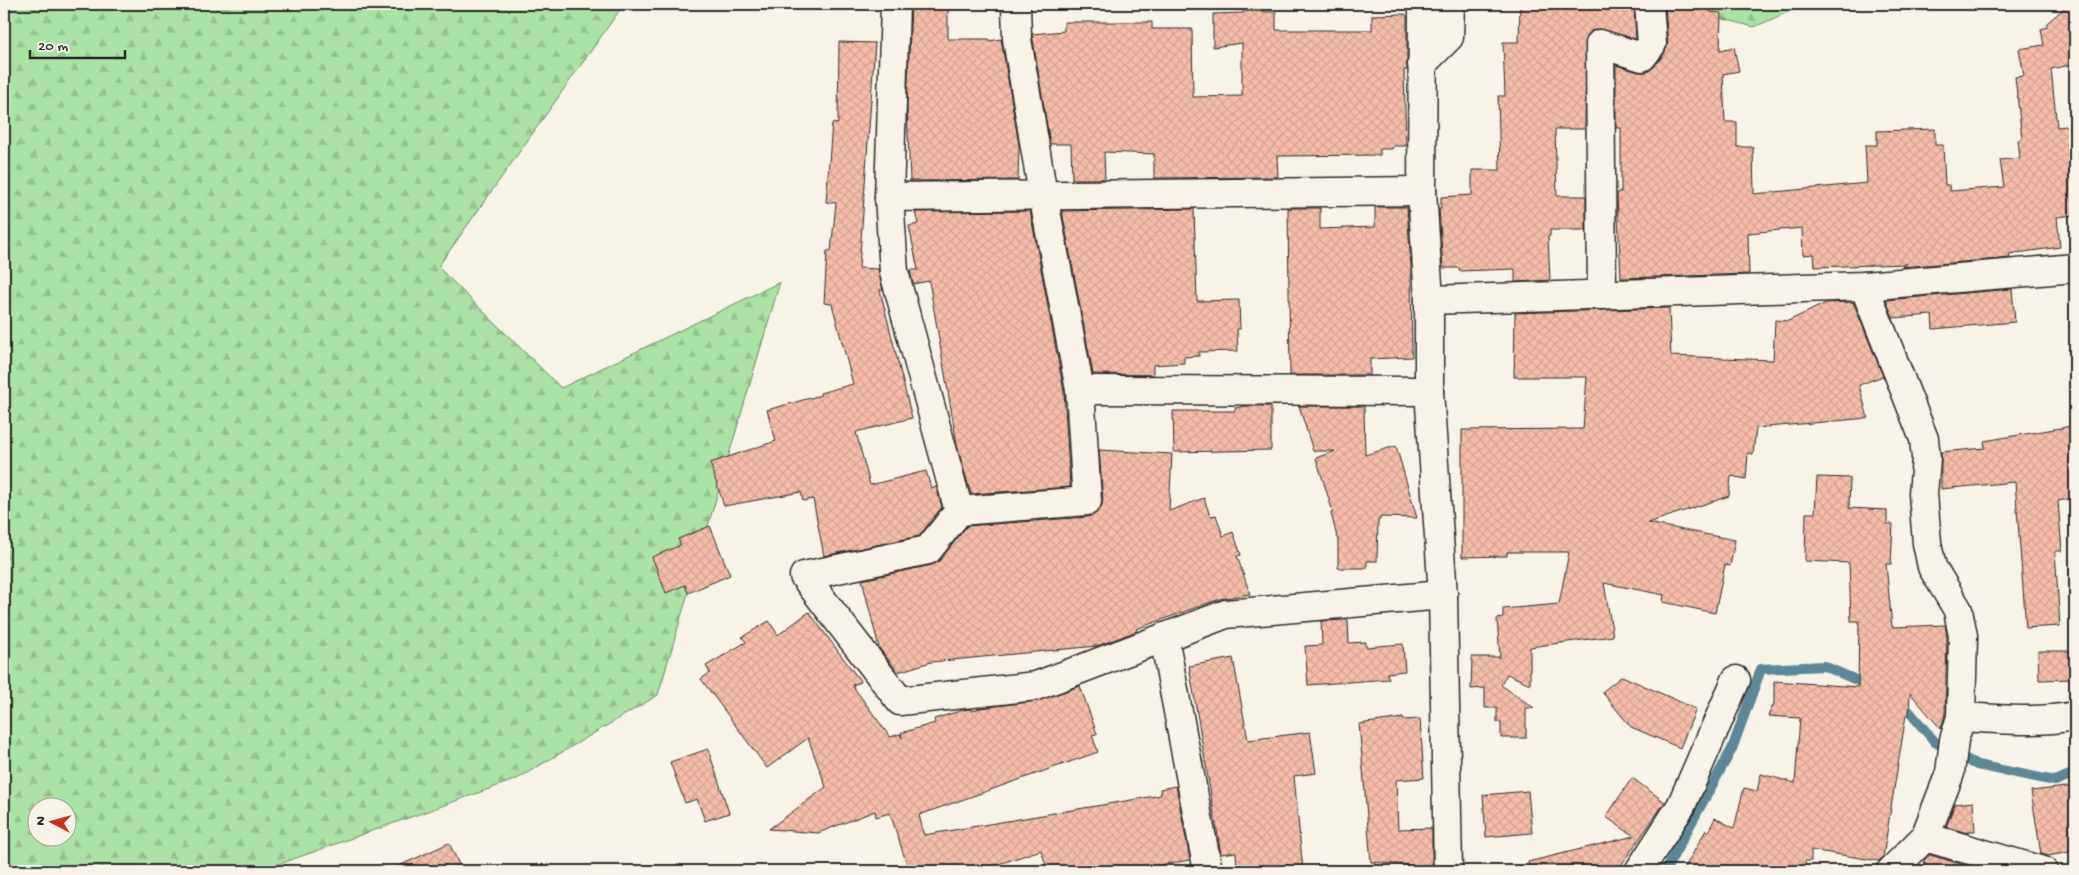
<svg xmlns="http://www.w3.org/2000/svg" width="2079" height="875" font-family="'Gochi Hand',sans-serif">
<defs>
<pattern id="forest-firs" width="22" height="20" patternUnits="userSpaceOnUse" patternTransform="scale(1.25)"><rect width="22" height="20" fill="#abe2a5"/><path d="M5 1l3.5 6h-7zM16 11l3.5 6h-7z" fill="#93c28e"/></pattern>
<pattern id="building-cross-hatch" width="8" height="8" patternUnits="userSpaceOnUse" patternTransform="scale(1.25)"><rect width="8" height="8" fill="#f5bdab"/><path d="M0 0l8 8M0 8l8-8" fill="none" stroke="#d2a393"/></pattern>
</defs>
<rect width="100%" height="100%" fill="#f7f3e8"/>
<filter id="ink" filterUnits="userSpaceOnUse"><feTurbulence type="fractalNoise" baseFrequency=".02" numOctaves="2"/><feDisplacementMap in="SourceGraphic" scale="10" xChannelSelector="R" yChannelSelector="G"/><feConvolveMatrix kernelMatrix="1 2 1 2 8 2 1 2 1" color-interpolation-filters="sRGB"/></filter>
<g filter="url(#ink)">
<!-- forest -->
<g fill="url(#forest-firs)" stroke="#6b8668" fill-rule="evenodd">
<path d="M4,4h620l-186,263 123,121 219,-106 -122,413 -141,84 -257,92h-256zM38,808h30v30h-30z"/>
<polygon points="1668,4 1807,4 1754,27"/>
</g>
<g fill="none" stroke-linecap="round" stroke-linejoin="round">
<!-- stream -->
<g stroke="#5d8796" stroke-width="10">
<polyline points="1900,704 1907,709 1935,742 1977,765 2055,781 2075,773"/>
<polyline points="1665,871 1732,749 1761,669 1824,666 1870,686"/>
</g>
</g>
<!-- building -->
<g fill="url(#building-cross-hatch)" stroke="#2b2b2b">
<polygon points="911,4 948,4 948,39 989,39 989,41 1001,39 1019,145 1018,180 910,181 907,107"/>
<polygon points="1520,4 1634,4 1636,39 1598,29 1591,31 1586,37 1585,129 1555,129 1557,196 1586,196 1586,230 1550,230 1550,236 1548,236 1550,280 1515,282 1515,269 1460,271 1459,268 1443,268 1439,208 1441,208 1441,197 1472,195 1472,170 1500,170 1498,96 1505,96 1503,42 1519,42"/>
<polygon points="1665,4 1711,4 1710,12 1721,13 1720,50 1734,47 1739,71 1723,74 1725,122 1737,122 1737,147 1753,147 1754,194 1867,183 1865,145 1877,145 1877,131 1935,129 1935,145 1943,145 1945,185 1949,185 1950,191 2004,187 2000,160 2020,158 2018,140 2022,139 2015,77 2024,76 2019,49 2044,45 2041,29 2047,27 2047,23 2069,4 2075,4 2075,64 2051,69 2057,127 2075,125 2075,215 2057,217 2060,247 2009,254 2010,258 1901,267 1907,264 1815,267 1814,254 1803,255 1802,228 1748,233 1749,274 1621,278 1617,196 1618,192 1621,192 1621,128 1616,128 1616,65 1638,72 1647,72 1654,67 1664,54 1668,44"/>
<polygon points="1243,11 1276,12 1276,30 1372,30 1372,15 1405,14 1407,16 1407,70 1404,70 1406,146 1393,146 1392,149 1380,149 1380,155 1277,156 1278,177 1154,178 1154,154 1104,152 1105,179 1072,179 1071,144 1050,144 1032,34 1064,31 1064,22 1152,22 1152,29 1192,29 1193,97 1242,96 1242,43 1213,47 1213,14 1243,13"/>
<polygon points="839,42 875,43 859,268 878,269 883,290 880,290 912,418 856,432 870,485 926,471 931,488 936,487 942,507 919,536 824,556 813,499 803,501 801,492 724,506 710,463 776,441 767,410 821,395 820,393 853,384 832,304 824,303 827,251 831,251 836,203 826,202 832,123 838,124"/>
<polygon points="1375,207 1407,207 1411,267 1412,357 1370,359 1370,375 1290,375 1288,208 1320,208 1320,229 1375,227"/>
<polygon points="1194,209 1197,301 1239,300 1240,329 1237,329 1238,351 1199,352 1199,356 1184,357 1184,363 1153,365 1153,375 1093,374 1062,211"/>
<polygon points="1030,211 1064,392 1070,487 971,494 958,450 929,281 913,284 910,270 918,270 909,226 918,224 915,212"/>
<polygon points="2012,289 2015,322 1933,329 1932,315 1893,318 1886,300"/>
<polygon points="1853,302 1883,376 1859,385 1868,418 1756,428 1753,454 1748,453 1746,479 1731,476 1729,496 1648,523 1735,540 1730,566 1725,565 1715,613 1663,602 1664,595 1604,583 1613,636 1530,647 1530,684 1507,674 1501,685 1534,708 1526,708 1526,738 1501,738 1501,722 1497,722 1497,708 1485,708 1485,688 1471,689 1472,657 1500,657 1497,619 1503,618 1503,609 1559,604 1569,552 1507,552 1507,556 1462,557 1462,430 1583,429 1587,377 1514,377 1515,313 1669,308 1671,356 1773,360 1775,320 1788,321 1826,303"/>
<polygon points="1246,406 1271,406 1271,450 1174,452 1173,411 1235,411 1235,408"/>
<polygon points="1299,406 1364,406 1365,455 1396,446 1417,518 1380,517 1380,520 1378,520 1377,561 1367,561 1367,568 1338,568 1338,541 1331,513 1333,512 1316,458 1335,451 1313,451"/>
<polygon points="2072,426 2075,451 2075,498 2058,501 2062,551 2055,551 2060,626 2026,628 2015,482 1941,489 1941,452 1985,448 1984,441"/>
<polygon points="1099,450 1172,454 1169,511 1204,498 1210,516 1216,515 1223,536 1233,532 1241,555 1237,556 1250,594 1220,599 1136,629 1137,631 1097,646 931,662 898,672 879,648 862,580 932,565 940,560 967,526 1088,517 1095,514 1101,508 1103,500"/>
<polygon points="1817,477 1850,478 1849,508 1887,510 1887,524 1893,524 1891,564 1886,564 1892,627 1945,625 1947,637 1945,714 1941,729 1910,693 1909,715 1906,715 1883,857 1879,861 1811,850 1811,861 1805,861 1805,871 1683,871 1706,830 1708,832 1715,818 1734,828 1744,788 1757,791 1761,774 1795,783 1800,718 1768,716 1774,703 1774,681 1858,687 1859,621 1851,621 1849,563 1805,561 1806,513 1815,513"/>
<polygon points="710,526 730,575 688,593 685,585 666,593 652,557 681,545 678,539"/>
<polygon points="809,612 861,682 852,685 890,737 900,734 902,738 901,733 935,723 934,719 963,710 971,709 972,711 980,708 1038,701 1080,686 1097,734 1092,735 1098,752 919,815 924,835 1161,795 1160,789 1176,786 1190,860 1124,871 1048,871 1041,850 978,871 909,871 890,813 876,817 875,811 818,833 769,829 826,787 808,738 767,768 701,679 710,673 706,666 746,642 742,637 769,621 778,635"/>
<polygon points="1348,620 1349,643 1366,642 1366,647 1403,644 1405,671 1387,673 1389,679 1308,685 1305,646 1322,645 1321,621"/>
<polygon points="2038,651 2075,651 2075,679 2039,680"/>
<polygon points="1233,658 1248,740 1310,732 1316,773 1294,776 1303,871 1237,871 1236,852 1221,854 1189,666"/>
<polygon points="1622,676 1696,709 1680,748 1631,727 1602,692"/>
<polygon points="1403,718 1403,720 1420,719 1424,778 1396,780 1398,829 1432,828 1432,871 1408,871 1407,865 1371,862 1359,724"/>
<polygon points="708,749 729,813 705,821 697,799 685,803 670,762"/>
<polygon points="1632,778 1665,802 1617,871 1530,871 1528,862 1634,836 1606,817"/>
<polygon points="2075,786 2075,851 2048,856 2041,854 2031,791"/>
<polygon points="1528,791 1532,833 1486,837 1483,795"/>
<polygon points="1973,802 1975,831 1968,831 1968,833 1946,827 1955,804"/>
<polygon points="449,843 462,871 388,871"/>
<polygon points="1930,855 1971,867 1971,871 1926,871 1924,860"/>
</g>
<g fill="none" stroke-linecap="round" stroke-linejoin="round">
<defs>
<g id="minor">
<polyline points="895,4 889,197 894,272 959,511 928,550 804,576 900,701 1036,686 1226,614 1443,595"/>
<polyline points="1423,4 1422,191 1429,300 1429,391 1443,595 1448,871"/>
<polyline points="1422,64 1449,37 1450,4"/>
<polyline points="889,197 1422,191"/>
<polyline points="1864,286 1924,439 1926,458 1923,494 1927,543 1932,567 1958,610 1963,636 1961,717 1954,740 1950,773 1925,837 1891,871"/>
<polyline points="1602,295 1600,44 1642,57 1652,44 1649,4"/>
<polyline points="1429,300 1864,286 2075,268"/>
<polyline points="1080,390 1429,391"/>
<polyline points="959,511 1087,501 1080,390 1043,195 1017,39 1016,4"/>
<polyline points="1164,637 1208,871"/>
<path d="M1961,717c38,2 76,6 114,-1"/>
<polyline points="1925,837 2043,871"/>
<polyline points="1639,871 1681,806 1736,680"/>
</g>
</defs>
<!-- minor casing -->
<use href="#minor" stroke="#2b2b2b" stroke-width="31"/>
<!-- minor -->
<use href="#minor" stroke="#f7f3e8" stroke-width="28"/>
</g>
</g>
<!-- margin -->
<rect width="2079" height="875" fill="none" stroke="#f7f3e8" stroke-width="20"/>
<rect x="10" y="10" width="2059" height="855" fill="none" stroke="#2b2b2b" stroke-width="2" filter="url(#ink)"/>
<!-- north arrow -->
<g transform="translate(52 822) rotate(276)"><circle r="24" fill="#f7f3e8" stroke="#a5a39c"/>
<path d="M0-4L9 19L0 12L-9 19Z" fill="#c8321e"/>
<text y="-8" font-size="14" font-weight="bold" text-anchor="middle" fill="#2b2b2b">N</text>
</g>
<!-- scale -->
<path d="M30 50v8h95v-8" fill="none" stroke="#2b2b2b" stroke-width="2.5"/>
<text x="38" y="50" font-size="15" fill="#2b2b2b" stroke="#f7f3e8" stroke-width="4" paint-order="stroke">20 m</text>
</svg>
